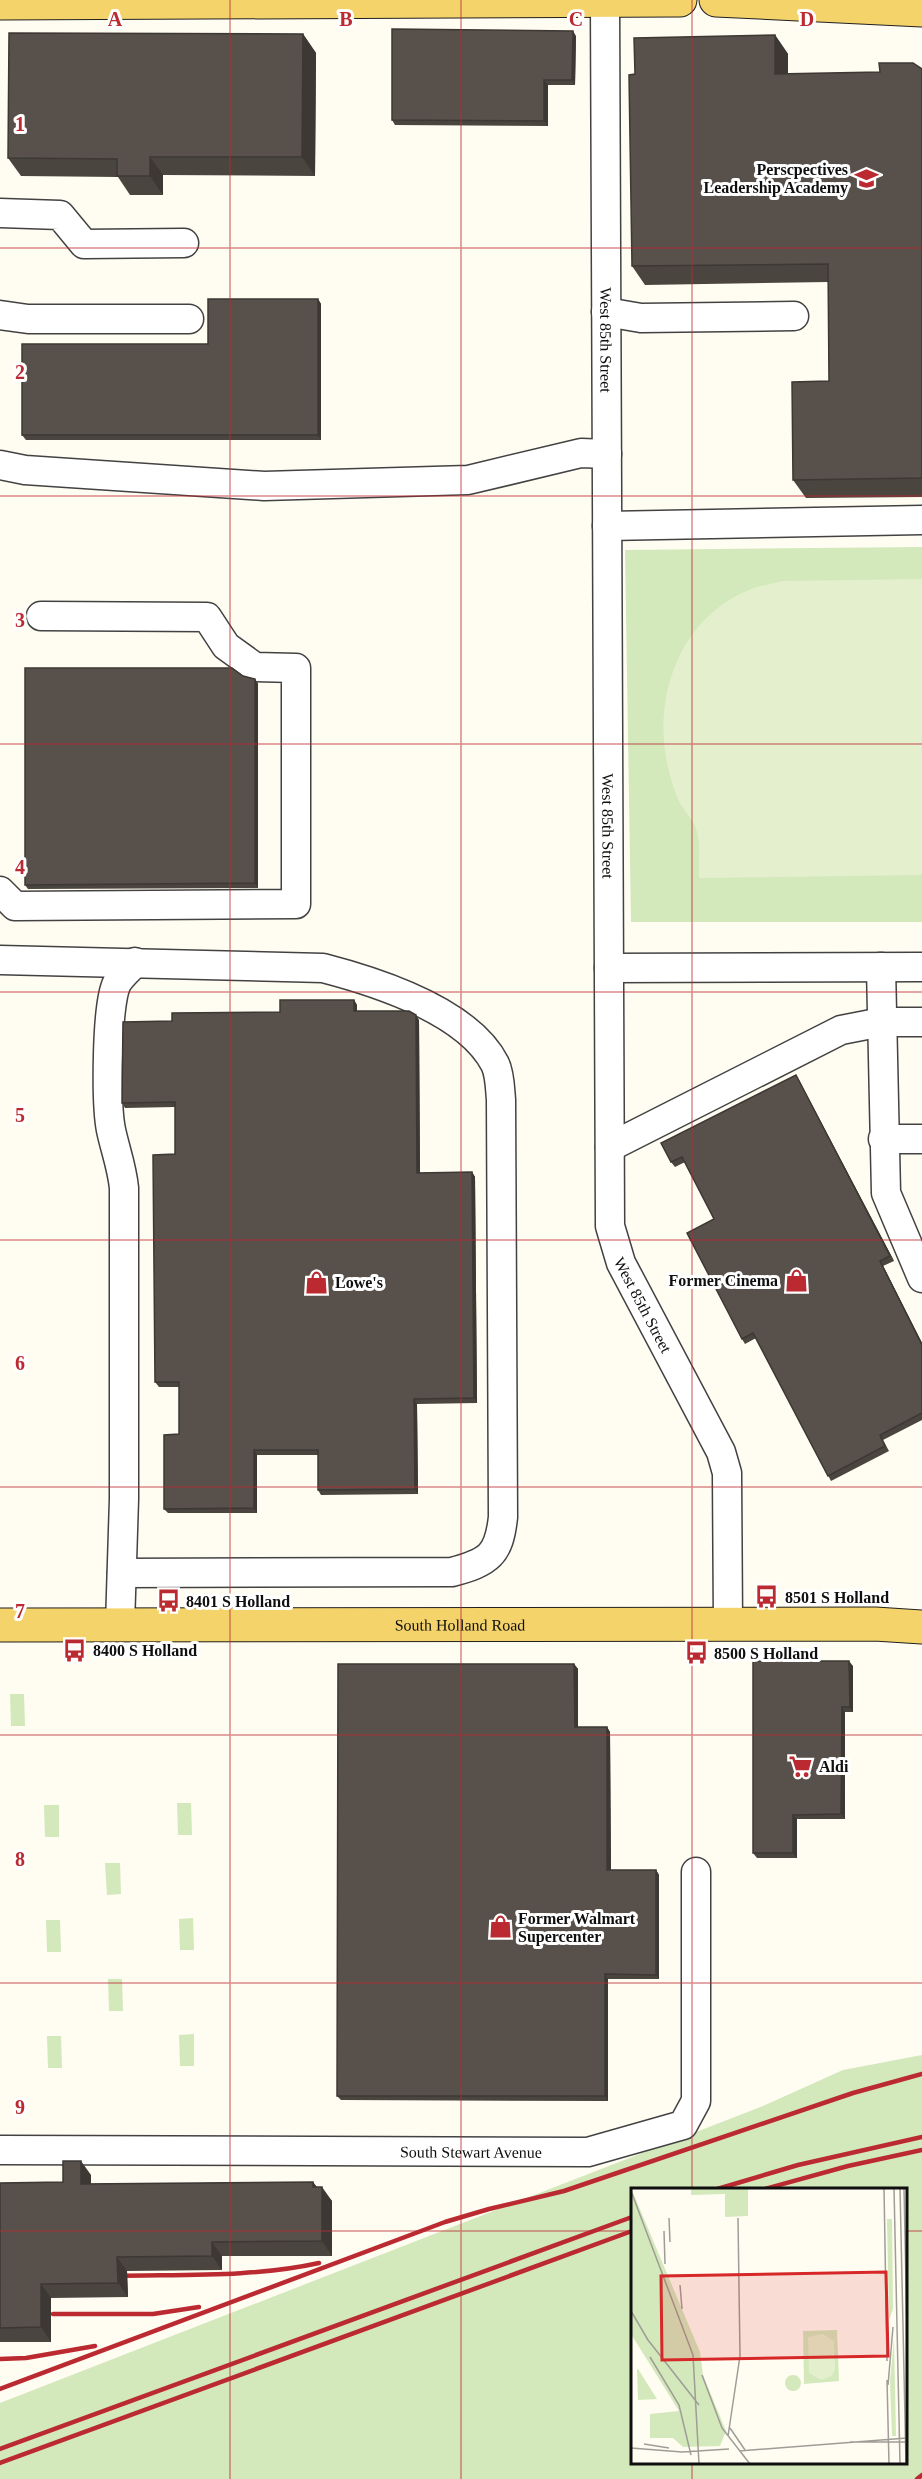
<svg xmlns="http://www.w3.org/2000/svg" width="922" height="2479" font-family="'Times New Roman',serif">
<rect width="100%" height="100%" fill="#fffcf1"/>
<!-- green -->
<g fill="#d3e8bb" fill-rule="evenodd">
<polygon points="922,547 922,922 631,922 625,550"/>
<polygon points="10,1694 24,1694 25,1726 11,1726"/>
<polygon points="177,1803 191,1803 192,1835 178,1835"/>
<polygon points="44,1805 59,1805 59,1837 45,1837"/>
<polygon points="105,1863 120,1863 121,1894 107,1895"/>
<polygon points="193,1918 194,1950 180,1950 179,1919"/>
<polygon points="46,1920 60,1920 61,1952 47,1952"/>
<polygon points="108,1979 122,1979 123,2011 109,2011"/>
<polygon points="194,2034 194,2066 180,2066 179,2035"/>
<polygon points="47,2036 61,2036 62,2068 48,2068"/>
<path d="M922,2055v424h-922v-76l763,-297 80,-36zM632,2190h274v272h-274z"/>
</g>
<!-- pitch -->
<path fill="#e4f0cd" d="M922,579v296l-223,3c-1,-15 2,-32 -2,-46 -2,-10 -11,-19 -16,-27 -5,-9 -9,-21 -11,-30 -20,-70 6,-152 74,-183 12,-6 26,-8 39,-11z"/>
<g fill="none" stroke-linecap="round" stroke-linejoin="round">
<defs>
<g id="minor">
<path id="s1" d="M605,1l5,1225 11,37 100,189 6,21 1,151"/>
<polyline points="0,213 60,215 84,244 184,243"/>
<polyline points="606,312 641,318 794,316"/>
<polyline points="0,315 28,319 189,319"/>
<polyline points="0,465 25,470 264,486 468,480 581,453 607,454"/>
<polyline points="607,526 922,520"/>
<polyline points="0,891 15,906 296,904 296,668 255,667 226,646 207,617 41,616"/>
<path d="M0,960l323,8c54,14 145,43 172,96 5,10 5,25 6,36l2,417c-4,38 -14,45 -51,55l-330,1"/>
<polyline points="881,967 886,1193 922,1278"/>
<polyline points="609,968 922,967"/>
<polyline points="883,1139 922,1139"/>
<polyline points="610,1147 841,1030 882,1022 922,1022"/>
<path d="M120,1625l4,-126v-311c-2,-21 -9,-39 -13,-58 -5,-25 -5,-126 6,-147 4,-7 13,-14 18,-21"/>
<path id="s2" d="M0,2150l588,2 95,-27 13,-24v-229"/>
</g>
<g id="major">
<polyline points="716,0 922,10"/>
<polyline points="0,3 680,0"/>
<path id="s3" d="M0,1625l875,-1 47,3"/>
</g>
</defs>
<!-- minor casing -->
<use href="#minor" stroke="#424242" stroke-width="31"/>
<!-- major casing -->
<use href="#major" stroke="#202020" stroke-width="35"/>
<!-- minor -->
<use href="#minor" stroke="#fff" stroke-width="28"/>
<!-- major -->
<use href="#major" stroke="#f4d36b" stroke-width="33"/>
<!-- rail -->
<g stroke="#bb2a31" stroke-width="4.5">
<polyline points="714,2190 798,2165 922,2137"/>
<polyline points="761,2190 848,2166 922,2150"/>
<path d="M110,2276c69,-2 141,2 209,-13"/>
<polyline points="53,2314 153,2314 199,2307"/>
<polyline points="0,2359 26,2358 95,2346"/>
<polyline points="0,2389 445,2222 489,2209 564,2191 853,2093 922,2074"/>
<polyline points="0,2449 632,2217"/>
<polyline points="0,2463 632,2231"/>
<polyline points="917,2479 922,2475"/>
</g>
</g>
<!-- wall -->
<g fill="#4b4540">
<polygon points="303,34 316,53 315,176 163,175 163,195 130,195 118,177 21,176 8,158"/>
<polygon points="775,35 788,54 788,74 880,72 922,69 922,497 806,498 793,480 829,381 828,282 645,285 632,266 635,74"/>
<polygon points="576,36 575,85 548,85 548,126 395,125 392,120"/>
<polygon points="318,299 321,304 321,440 26,440 22,435"/>
<polygon points="243,676 255,679 258,684 258,888 28,889 25,885"/>
<polygon points="354,1000 357,1005 357,1011 419,1020 420,1173 472,1172 475,1177 477,1403 417,1404 418,1494 321,1495 318,1490 318,1455 257,1455 257,1513 168,1513 164,1509 179,1434 179,1387 159,1387 155,1382 175,1154 175,1107 125,1108 122,1103 172,1021 280,1012"/>
<polygon points="796,1075 894,1261 883,1266 922,1343 922,1420 883,1440 889,1451 831,1481 756,1338 745,1344 742,1339 714,1219 685,1162 675,1167 671,1162"/>
<polygon points="574,1664 578,1669 578,1727 607,1727 610,1732 611,1870 656,1870 659,1875 659,1979 608,1979 608,2101 341,2100 337,2096"/>
<polygon points="853,1666 853,1712 845,1712 845,1819 797,1819 797,1858 757,1858 753,1853"/>
<polygon points="91,2175 91,2184 313,2182 317,2187 332,2201 332,2256 222,2256 222,2270 127,2271 128,2297 51,2298 51,2342 0,2342 0,2183 63,2182"/>
</g>
<!-- shaded-wall -->
<g fill="#3d3834">
<polygon points="573,31 576,36 575,85 572,80"/>
<polygon points="303,34 316,53 315,176 302,157"/>
<polygon points="775,35 788,54 788,92 775,74"/>
<polygon points="544,80 548,85 548,126 544,121"/>
<polygon points="150,157 163,175 163,195 150,176"/>
<polygon points="318,299 321,304 321,440 318,435"/>
<polygon points="255,679 258,684 258,888 255,883"/>
<polygon points="354,1000 357,1005 357,1016 354,1011"/>
<polygon points="416,1015 419,1020 420,1178 417,1173"/>
<polygon points="796,1075 799,1080 894,1261 890,1256"/>
<polygon points="472,1172 475,1177 477,1403 474,1398"/>
<polygon points="880,1261 883,1266 922,1343 922,1345"/>
<polygon points="414,1399 417,1404 418,1494 415,1489"/>
<polygon points="254,1450 257,1455 257,1513 254,1508"/>
<polygon points="849,1661 853,1666 853,1712 850,1707"/>
<polygon points="574,1664 578,1669 578,1732 575,1727"/>
<polygon points="842,1707 845,1712 845,1819 841,1814"/>
<polygon points="607,1727 610,1732 611,1875 607,1870"/>
<polygon points="793,1815 797,1819 797,1858 793,1853"/>
<polygon points="656,1870 659,1875 659,1979 656,1975"/>
<polygon points="605,1974 608,1979 608,2101 605,2096"/>
<polygon points="81,2161 91,2175 91,2198 81,2184"/>
<polygon points="313,2182 322,2195 322,2187 332,2201 332,2256 322,2241 313,2187"/>
<polygon points="212,2242 222,2256 222,2270 212,2256"/>
<polygon points="117,2257 127,2271 128,2297 118,2283"/>
<polygon points="41,2284 51,2298 51,2342 41,2327"/>
</g>
<!-- building -->
<g fill="#57504b" stroke="#3d3834" stroke-width="1.5">
<polygon points="392,29 573,31 572,80 544,80 544,121 392,120"/>
<polygon points="9,33 303,34 302,157 150,157 150,176 117,176 117,159 8,158"/>
<polygon points="775,35 775,74 880,72 879,63 913,63 922,69 922,478 793,480 792,382 829,381 828,264 632,266 629,75 635,74 634,38"/>
<polygon points="208,299 318,299 318,435 22,435 22,344 208,344"/>
<polygon points="25,668 232,668 243,676 255,679 255,883 25,885"/>
<polygon points="280,1000 354,1000 354,1011 409,1011 416,1015 417,1173 472,1172 474,1398 414,1399 415,1489 318,1490 318,1450 254,1450 254,1508 164,1509 164,1435 179,1434 179,1382 155,1382 153,1155 175,1154 175,1102 122,1103 123,1022 172,1021 172,1013 280,1012"/>
<polygon points="796,1075 890,1256 880,1261 922,1345 922,1413 880,1435 885,1446 828,1476 753,1333 742,1339 687,1233 714,1219 682,1157 671,1162 661,1143"/>
<polygon points="753,1661 849,1661 850,1707 842,1707 841,1814 793,1815 793,1853 753,1853"/>
<polygon points="338,1664 574,1664 575,1727 607,1727 607,1870 656,1870 656,1975 605,1974 605,2096 337,2096"/>
<polygon points="63,2161 81,2161 81,2184 313,2182 313,2187 322,2187 322,2241 212,2242 212,2256 117,2257 118,2283 41,2284 41,2327 0,2328 0,2183 63,2182"/>
</g>
<!-- grid -->
<path fill="none" stroke="#bb2a31" stroke-width="1.5" stroke-opacity="0.55" d="M230,0v2479M461,0v2479M692,0v2190M0,248h922M0,496h922M0,744h922M0,992h922M0,1240h922M0,1487h922M0,1735h922M0,1983h922M0,2231h632M906,2231h16M692,2462v17"/>
<!-- icons -->
<defs>
<symbol id="school-bare" viewBox="-9 -9 18 18"><path d="M0-5L7-2L0 1L-7-2ZM-4 1L0 2.5L4 1V4Q0 6-4 4Z" fill="#bb2a31" stroke="#fff" stroke-width="2.5" paint-order="stroke"/></symbol>
<symbol id="shop-bare" viewBox="-9 -9 18 18"><path d="M-5-2.5h2.3a2.7 3.5 0 0 1 5.4 0H5L5.5 6h-11ZM-1.5-2.5h3a1.5 2.3 0 0 0-3 0Z" fill="#bb2a31" stroke="#fff" stroke-width="2.5" paint-order="stroke"/></symbol>
<symbol id="bus-bare" viewBox="-9 -9 18 18"><path d="M-5-6H5V4H4V6H2V4H-2V6H-4V4H-5ZM-3.5-4V0h7V-4ZM-3.5 1.2v1.5H-2V1.2ZM2 1.2v1.5H3.5V1.2Z" fill="#bb2a31" stroke="#fff" stroke-width="2.5" paint-order="stroke"/></symbol>
<symbol id="supermarket-bare" viewBox="-9 -9 18 18"><path d="M-6-5.5h2.5l.6 2H6L4.5 2H-2.5L-4.4-4H-6ZM-1.5 3.2a1.3 1.3 0 1 0 .1 0ZM3 3.2a1.3 1.3 0 1 0 .1 0Z" fill="#bb2a31" stroke="#fff" stroke-width="2.5" paint-order="stroke"/></symbol>
</defs>
<g fill-rule="evenodd">
<use href="#school-bare" x="850" y="162" width="33" height="33"/>
<use href="#shop-bare" x="780" y="1264" width="33" height="33"/>
<use href="#shop-bare" x="300" y="1266" width="33" height="33"/>
<use href="#bus-bare" x="750" y="1580" width="33" height="33"/>
<use href="#bus-bare" x="152" y="1584" width="33" height="33"/>
<use href="#bus-bare" x="58" y="1634" width="33" height="33"/>
<use href="#bus-bare" x="680" y="1636" width="33" height="33"/>
<use href="#supermarket-bare" x="784" y="1750" width="33" height="33"/>
<use href="#shop-bare" x="484" y="1910" width="33" height="33"/>
</g>
<g text-anchor="middle" dominant-baseline="central" stroke-width="6" stroke-linejoin="round" paint-order="stroke">
<!-- poi labels -->
<g font-size="16" font-weight="bold" fill="#0f0f0f" stroke="#fff" text-anchor="start">
<text x="848" y="169" text-anchor="end">Perscpectives<tspan x="848" dy="18">Leadership Academy</tspan></text>
<text x="778" y="1280" text-anchor="end">Former Cinema</text>
<text x="335" y="1282">Lowe's</text>
<text x="785" y="1597">8501 S Holland</text>
<text x="186" y="1601">8401 S Holland</text>
<text x="93" y="1650">8400 S Holland</text>
<text x="714" y="1653">8500 S Holland</text>
<text x="819" y="1766">Aldi</text>
<text x="518" y="1918">Former Walmart<tspan x="518" dy="18">Supercenter</tspan></text>
</g>
<!-- street labels -->
<g font-size="16" fill="#0f0f0f" stroke="#fff">
<text stroke="none"><textPath href="#s1" startOffset="339">West 85th Street</textPath></text>
<text stroke="none"><textPath href="#s1" startOffset="825">West 85th Street</textPath></text>
<text stroke="none"><textPath href="#s1" startOffset="1311">West 85th Street</textPath></text>
<text stroke="none"><textPath href="#s3" startOffset="460">South Holland Road</textPath></text>
<text stroke="none"><textPath href="#s2" startOffset="471">South Stewart Avenue</textPath></text>
</g>
</g>
<!-- overview -->
<g transform="translate(631 2188)">
<rect width="276" height="276" fill="#fffcf1"/>
<path d="M0,0l69,164 3,23 23,56 -6,15 -37,1 -10,-9h-23v-24l29,-3 -48,-77zM60,0h57v28l-23,1v-23l-34,1zM256,31h5l1,90 -4,11zM206,142l2,51 -35,3 -1,-53zM263,151l2,97h-4l-2,-55zM6,181h1l19,30 -19,1zM154 195a8 8 0 1 1 16 0a8 8 0 1 1-16 0Z" fill="#d3e8bb"/>
<path d="M192,146l11,7 1,28 -3,7 -11,4 -12,-7 -1,-36z" fill="#e4f0cd"/>
<path fill="none" stroke="#9f9d97" stroke-width="1.5" d="M253,0l3,173M263,0l6,276M269,0l6,276M273,0l3,144M0,3l62,164 6,109M38,30l1,24M33,43l1,33M49,97l2,24M0,123l17,29 51,65M19,169l29,48 12,50M71,187l20,53 28,36M256,192l2,84M257,197l5,-58M99,240l15,22M97,248l12,-80 -2,-138M219,254h57M13,256l25,4M0,260l51,4 47,-3M108,263l168,-13"/>
<path fill="#d62828" fill-opacity="0.15" stroke="#d62828" stroke-width="3" d="M255,84l2,84 -226,4 -1,-84z"/>
<rect width="276" height="276" fill="none" stroke="#0f0f0f" stroke-width="3"/>
</g>
<g font-size="20" text-anchor="middle" font-weight="bold" fill="#bb2a31" stroke="#fff" stroke-width="6" stroke-linejoin="round" paint-order="stroke">
<text x="115" y="26">A</text>
<text x="346" y="26">B</text>
<text x="576" y="26">C</text>
<text x="807" y="26">D</text>
<text x="20" y="131">1</text>
<text x="20" y="379">2</text>
<text x="20" y="627">3</text>
<text x="20" y="874">4</text>
<text x="20" y="1122">5</text>
<text x="20" y="1370">6</text>
<text x="20" y="1618">7</text>
<text x="20" y="1866">8</text>
<text x="20" y="2114">9</text>
</g>
</svg>
